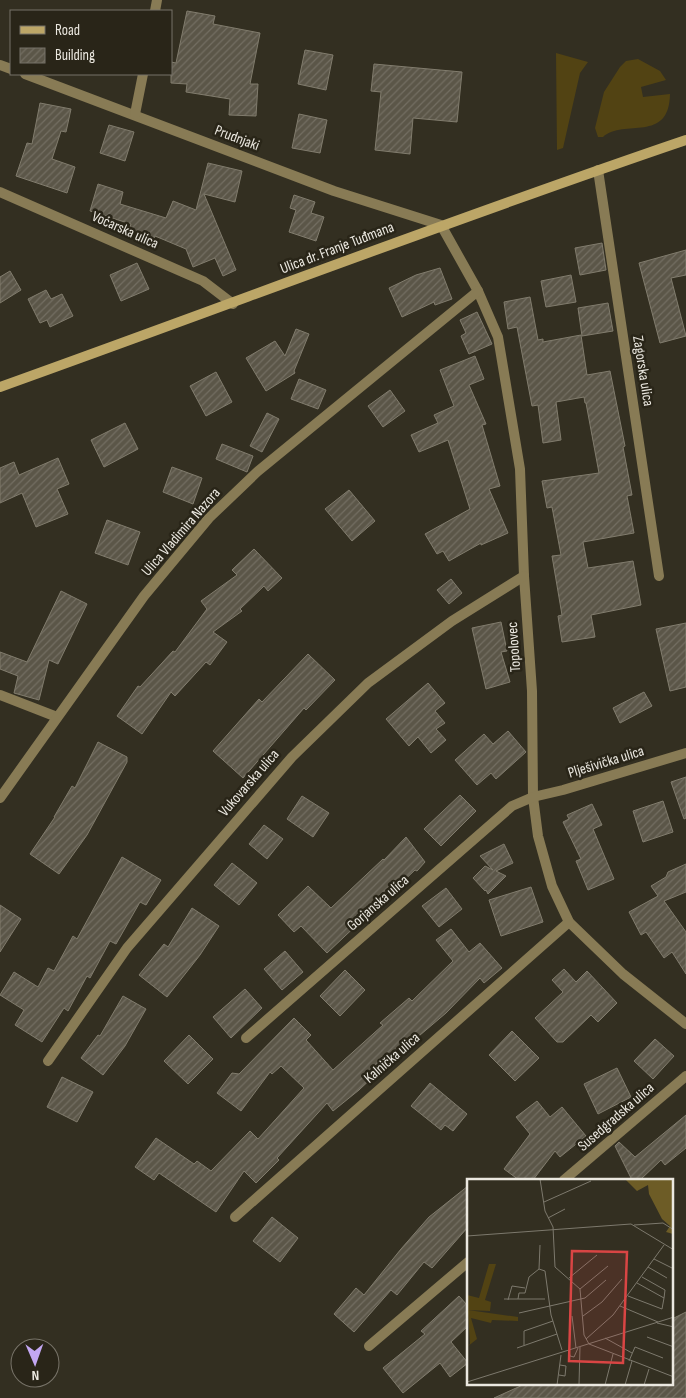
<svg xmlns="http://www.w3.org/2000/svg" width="686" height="1398" font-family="'Sofia Sans Condensed',sans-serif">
<defs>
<pattern id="building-hatch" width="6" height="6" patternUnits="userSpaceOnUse" patternTransform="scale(1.25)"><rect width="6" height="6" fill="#5b5648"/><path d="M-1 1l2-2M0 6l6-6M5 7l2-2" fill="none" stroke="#736e62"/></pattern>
</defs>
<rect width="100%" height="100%" fill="#332f21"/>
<!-- grass -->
<g fill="#524313">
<polygon points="556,53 588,62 580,73 563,148 557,150"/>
<path d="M638,59l22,12 6,9 -25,7 2,10 27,-3c-1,50 -46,24 -67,43h-5l-3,-9 9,-36 16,-25 6,-6z"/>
</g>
<!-- building -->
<g fill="url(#building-hatch)" stroke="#817c6d">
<polygon points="187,11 215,16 213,24 260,33 250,84 258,84 256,116 229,115 230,99 186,92 187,84 171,83 171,62 176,63"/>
<polygon points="305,50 333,55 326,90 298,84"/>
<polygon points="374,64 462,72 457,122 413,118 410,154 375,150 381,92 371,91"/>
<polygon points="40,103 71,109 66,132 61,131 52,159 75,167 67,193 16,176 27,143 32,144"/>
<polygon points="299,114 327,120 320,153 292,148"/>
<polygon points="109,125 134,132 125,161 100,153"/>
<polygon points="208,163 242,171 235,202 204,194 236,270 223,276 215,258 193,267 186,249 155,236 152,243 127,235 131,224 90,211 98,184 123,192 120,204 166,218 173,201 196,210"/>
<polygon points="294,195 315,202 311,213 324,217 316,241 289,232 296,210 290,208"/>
<polygon points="602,243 606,270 580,275 575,248"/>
<polygon points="686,250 686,275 671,278 686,336 660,343 639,263"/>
<polygon points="137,263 149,289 121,301 110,275"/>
<polygon points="440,268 452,299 435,305 434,302 402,317 389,288 416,275"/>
<polygon points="10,271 21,290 0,303 0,277"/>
<polygon points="571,275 576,302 546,307 541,281"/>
<polygon points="46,290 51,299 62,294 73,316 50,327 47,320 40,323 28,299"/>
<polygon points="530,297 538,340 543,339 543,342 581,335 587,375 610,371 625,446 623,447 632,495 627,496 634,533 583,542 588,568 633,561 641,605 591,615 595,637 562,642 558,616 562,615 552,556 561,555 552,507 547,508 542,481 599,473 586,403 585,403 584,397 556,402 561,440 543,443 538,405 532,406 517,327 508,329 504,302"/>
<polygon points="608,303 613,331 582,336 578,308"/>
<polygon points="477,312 492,344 469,354 461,336 466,333 460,320"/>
<polygon points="296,329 309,334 294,371 295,373 266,391 246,358 275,341 285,356"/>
<polygon points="475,356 484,379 469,385 486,424 482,425 500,486 489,489 508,533 481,545 481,543 449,561 443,551 437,554 425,534 470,509 448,440 419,452 411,435 438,423 434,415 454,406 440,370"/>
<polygon points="216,372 232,402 206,416 190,386"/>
<polygon points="299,379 326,390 318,409 291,399"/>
<polygon points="390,390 405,411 383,427 368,406"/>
<polygon points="267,413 279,419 262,452 250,446"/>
<polygon points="125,423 138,449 104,467 91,440"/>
<polygon points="222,444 253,456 247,472 216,459"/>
<polygon points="58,458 69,484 57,489 68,514 36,527 22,493 0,503 0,468 14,462 19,475"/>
<polygon points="172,467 202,478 193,504 163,492"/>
<polygon points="349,490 375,521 352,541 325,509"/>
<polygon points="107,520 140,532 128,565 95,553"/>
<polygon points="254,549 282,578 268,591 264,586 240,609 242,611 213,632 227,642 210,665 206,662 175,696 171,692 142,734 117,716 138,686 140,687 173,651 175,652 207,609 201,601 237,575 232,570"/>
<polygon points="451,579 462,593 449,604 437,590"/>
<polygon points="61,591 87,604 58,664 49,660 39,700 14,693 18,676 0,669 0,652 27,662"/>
<polygon points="501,622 507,651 501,652 510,682 486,689 472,628"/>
<polygon points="686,623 686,687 670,691 656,629"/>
<polygon points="308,654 335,680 306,710 304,708 243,778 213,751 259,699 262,702"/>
<polygon points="428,683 445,703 435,711 445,723 436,729 446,740 431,753 418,737 409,746 386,719"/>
<polygon points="644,692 652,706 620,723 613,708"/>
<polygon points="508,731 526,752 496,779 491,773 477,785 455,760 484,734 493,744"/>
<polygon points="98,742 127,757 127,762 87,835 59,874 30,854 55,817 54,817 72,786 75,788"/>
<polygon points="686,777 686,818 684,819 671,782"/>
<polygon points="460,795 476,811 441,846 424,829"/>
<polygon points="302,796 329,813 313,837 287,819"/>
<polygon points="663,801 673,832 643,842 633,811"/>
<polygon points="592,804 602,825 593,829 614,879 588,890 576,861 581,859 563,822 569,819 567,815"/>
<polygon points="264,825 283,839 267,859 249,844"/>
<polygon points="406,837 425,862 417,871 415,870 327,953 301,926 294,932 278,915 308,886 331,908 383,859 384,860"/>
<polygon points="504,844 513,863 496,871 506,876 488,894 486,890 485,891 473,878 485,866 493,870 480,856"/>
<polygon points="122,857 161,880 146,905 140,902 116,944 110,941 90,978 87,976 68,1011 64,1008 42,1042 15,1025 24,1010 0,995 14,972 38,987 48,968 54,971 73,936 77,939"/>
<polygon points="232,863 257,883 239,905 214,885"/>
<polygon points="686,864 686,892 664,901 686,932 686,974 672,952 664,958 646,932 641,935 629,912 658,896 651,886 666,877 668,872"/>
<polygon points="531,887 543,922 501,936 489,900"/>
<polygon points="446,888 462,909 439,927 422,906"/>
<polygon points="0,905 21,919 0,952"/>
<polygon points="192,908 219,926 200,955 167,997 139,975 164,944 168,947"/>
<polygon points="451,929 469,952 480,943 502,968 484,983 480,978 446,1013 393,1058 359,1090 333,1111 327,1103 277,1158 279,1160 256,1183 244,1171 216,1212 159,1173 154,1180 135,1167 156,1138 194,1164 197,1161 211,1171 250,1131 258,1139 304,1088 281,1066 272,1074 270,1072 241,1111 217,1093 232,1073 239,1074 294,1018 311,1035 306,1040 333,1070 383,1025 380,1023 409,998 412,1001 453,961 436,940"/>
<polygon points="285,951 303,972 282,990 264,969"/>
<polygon points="564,969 576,982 587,971 617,1003 598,1022 591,1015 563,1042 557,1042 535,1018 563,992 552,980"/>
<polygon points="345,970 365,990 340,1016 320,996"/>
<polygon points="245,989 262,1008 231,1038 213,1017"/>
<polygon points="123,996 146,1009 125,1046 103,1075 81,1058 98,1035 100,1036"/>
<polygon points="512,1031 539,1058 515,1081 489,1055"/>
<polygon points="189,1035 213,1059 188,1084 164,1061"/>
<polygon points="655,1039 674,1056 653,1079 634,1061"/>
<polygon points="617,1068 631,1097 598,1114 584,1084"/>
<polygon points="62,1077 93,1092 77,1122 47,1107"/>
<polygon points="430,1083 467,1114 453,1131 445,1125 441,1130 411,1106"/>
<polygon points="537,1101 550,1117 562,1107 586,1136 560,1157 555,1151 533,1180 519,1180 504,1169 530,1134 516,1117"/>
<polygon points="686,1115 686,1148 665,1165 661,1160 640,1180 632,1180 615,1146 619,1142 635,1157"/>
<polygon points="468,1186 468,1227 432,1268 424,1262 397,1295 391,1290 354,1332 334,1314 356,1288 364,1295 401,1249 429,1217"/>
<polygon points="272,1217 298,1238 280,1262 253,1241"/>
<polygon points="459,1296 468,1306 468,1326 451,1342 468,1363 450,1377 440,1363 403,1393 383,1368 425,1334 421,1331"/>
<polygon points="686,1312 686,1398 494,1398 525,1384 672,1384 672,1319"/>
</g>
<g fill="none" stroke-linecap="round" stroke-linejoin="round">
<!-- street -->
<g stroke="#887b55" stroke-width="10">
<polyline points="155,11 157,0"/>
<polyline points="0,65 11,69"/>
<polyline points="25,74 334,191 441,225 478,291 498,337 520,469 524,576 532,691 533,797 538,836 552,886 569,922 623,974 686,1024"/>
<polyline points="135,114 143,74"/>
<polyline points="598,170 659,576"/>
<polyline points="0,192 203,281 233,304"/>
<polyline points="0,695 57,717"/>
<polyline points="0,798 144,596 209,518 257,472 478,291"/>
<polyline points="246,1038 512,806 533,797 563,790 686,753"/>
<polyline points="48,1061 127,948 292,757 368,683 452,621 524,576"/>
<polyline points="564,1180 686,1076"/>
<polyline points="235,1217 569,922"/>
<polyline points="369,1346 468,1262"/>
</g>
<!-- secondary -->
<path stroke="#bca667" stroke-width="10" d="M0,387c229,-82 456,-169 686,-247"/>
</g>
<g text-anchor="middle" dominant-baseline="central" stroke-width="5" stroke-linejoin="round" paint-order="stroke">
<!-- street labels -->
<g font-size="15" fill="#ebe8e0" stroke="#292518">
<text transform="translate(237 138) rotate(21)">Prudnjaki</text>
<text transform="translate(125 230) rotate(24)">Voćarska ulica</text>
<text transform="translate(337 248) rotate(-21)">Ulica dr. Franje Tuđmana</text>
<text transform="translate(643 371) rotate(81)">Zagorska ulica</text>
<text transform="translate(181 532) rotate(-49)">Ulica Vladimira Nazora</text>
<text transform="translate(514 647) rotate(-94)">Topolovec</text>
<text transform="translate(606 762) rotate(-17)">Plješivička ulica</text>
<text transform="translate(249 783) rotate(-49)">Vukovarska ulica</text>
<text transform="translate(378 903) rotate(-41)">Gorjanska ulica</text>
<text transform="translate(392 1058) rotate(-41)">Kalnička ulica</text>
<text transform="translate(616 1117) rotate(-41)">Susedgradska ulica</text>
</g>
</g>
<!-- overview -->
<g transform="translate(467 1179)">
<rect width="206" height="206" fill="#332f21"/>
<path d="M22,85h7l-11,36 6,2 -1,9 -22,-1 50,7v4l-26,-1 -1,3 -20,-5 6,21 -10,8 3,-3 -3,-49 12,3z" fill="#524313"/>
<path d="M158,0h47l1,55 -7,-2 4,-6 -8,-7 -13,-25 -1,-9 -11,6z" fill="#6d5c26"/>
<path fill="none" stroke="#7d796d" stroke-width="1" d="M73,0l5,32 8,16 2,40 25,22 4,46 5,9 85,33M77,23l47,-21M81,39l17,-9M167,46l29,-2 11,7M0,57l164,-12 43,26M73,66l-1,24 6,2 6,44 11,35M187,80l20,10M181,88l19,11M175,98l23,13 -1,8M102,99l28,-23M113,110l28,-23M161,117l34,13 2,-11 -27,-15M37,120h14l1,-6h6l4,-16 10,-8M51,120h27M41,121l4,-14 13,2M153,127l38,16M52,134l66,-15 21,-18M105,137l4,32M116,137l19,-14 20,-23M190,144l17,4M180,158l27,10M138,159l27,15M119,160l27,-24 51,-70M57,166v-14l29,-10M50,169l40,-14M102,171l1,6 4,1 4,-9M162,182l6,-14 28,11M92,196l6,1 1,-10 -6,-1M0,203l207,-65M112,205l1,-37M90,206l4,-30M138,206l8,-31M158,206l7,-24M177,206l5,-16"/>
<path fill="#d94544" fill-opacity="0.15" stroke="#d94544" stroke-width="2.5" d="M105,72l55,1 -4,111 -54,-2z"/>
<rect width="206" height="206" fill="none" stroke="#ebe8e0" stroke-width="2.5"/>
</g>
<!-- legend -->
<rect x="10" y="10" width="162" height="65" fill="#292518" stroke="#777368"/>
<rect x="20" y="26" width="25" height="8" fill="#bca667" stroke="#777368"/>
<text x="55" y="35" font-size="15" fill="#ebe8e0">Road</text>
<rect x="20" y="48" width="25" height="15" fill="url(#building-hatch)" stroke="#777368"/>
<text x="55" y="60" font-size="15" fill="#ebe8e0">Building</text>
<!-- north arrow -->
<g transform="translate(35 1363) rotate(178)"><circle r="24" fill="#292518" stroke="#777368"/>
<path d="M0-4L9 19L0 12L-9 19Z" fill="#c3a7f2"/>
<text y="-8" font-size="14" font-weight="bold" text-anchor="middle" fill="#ebe8e0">N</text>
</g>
</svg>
